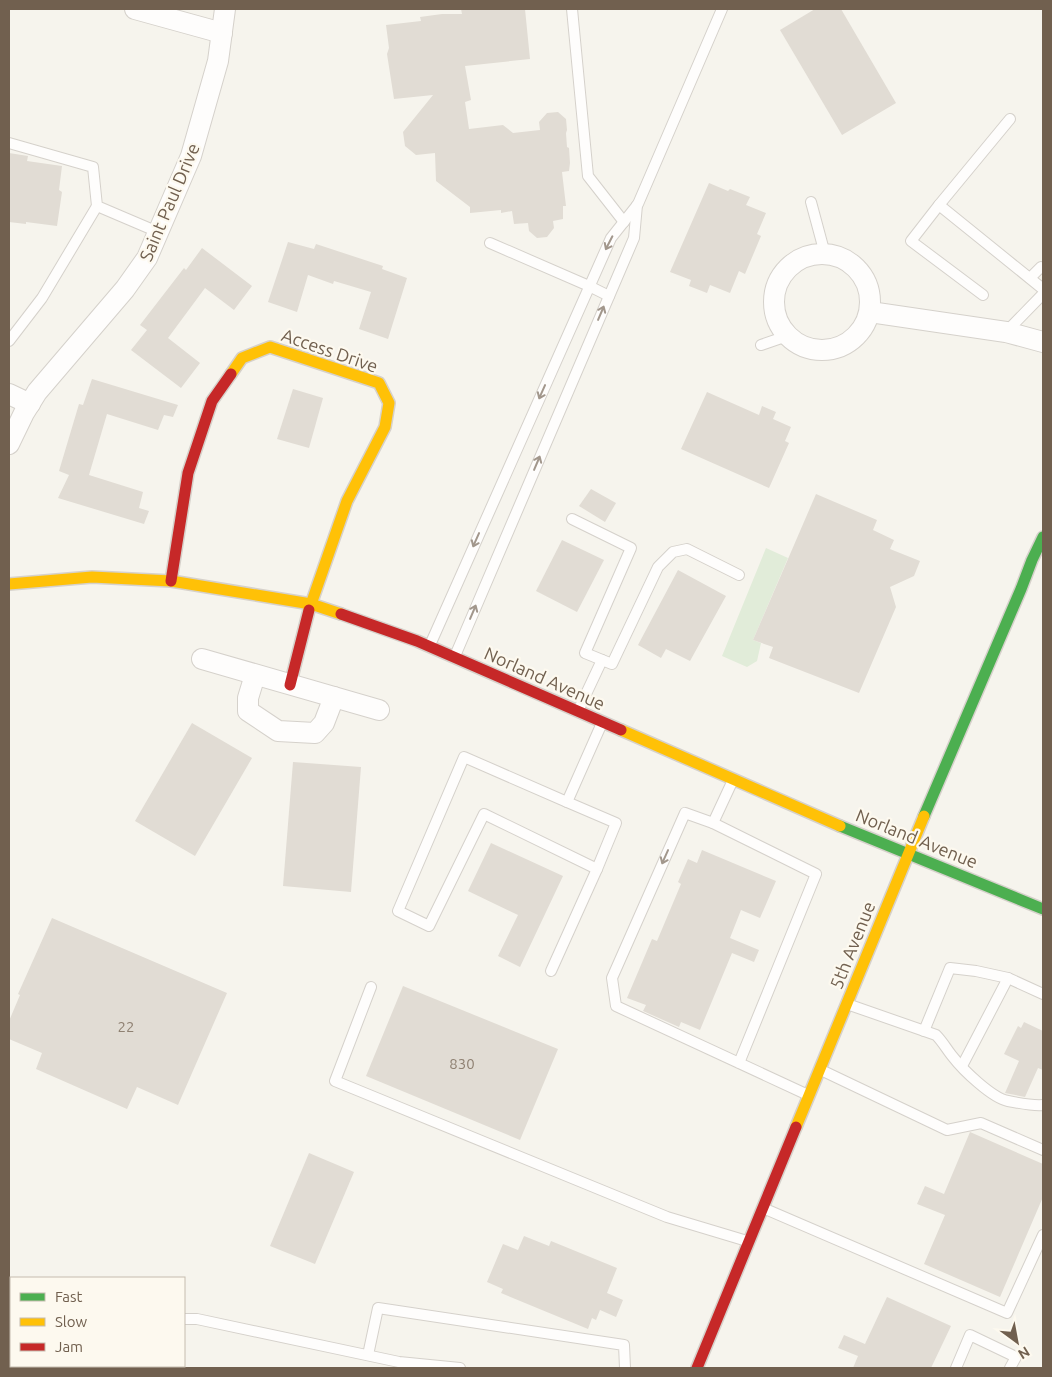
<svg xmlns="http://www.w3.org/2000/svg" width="1052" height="1377" font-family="Ubuntu,sans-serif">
<rect width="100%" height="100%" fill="#f6f4ed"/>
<!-- green -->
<polygon fill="#e1ecd9" points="766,548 788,558 753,640 761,643 757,661 747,667 722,656"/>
<!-- building -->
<g fill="#e1dcd4">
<polygon points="461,9 506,9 506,10 525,9 530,59 465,66 471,100 465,102 469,129 503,125 513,133 540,130 539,122 547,113 558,112 566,119 567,130 566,133 567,147 569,148 570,163 569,171 562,172 566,206 563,206 563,219 553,221 554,228 547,237 537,238 529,231 528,223 514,224 512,211 501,213 501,210 470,213 470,207 436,181 435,153 416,155 405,146 403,132 433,95 394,99 387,54 389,48 386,25 421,21 420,17 442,14 462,14"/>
<polygon points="815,9 841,9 896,103 842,135 780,30"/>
<polygon points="9,153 28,156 27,161 62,166 59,190 62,192 57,226 26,222 26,224 9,222"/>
<polygon points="709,183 728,191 730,189 750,197 746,205 766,213 757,234 761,236 745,274 739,271 730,293 710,285 707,293 689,286 691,280 670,272"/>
<polygon points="288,242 314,249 316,244 383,266 382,269 407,278 388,339 359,329 371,292 334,281 333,284 308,275 297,312 268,302"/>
<polygon points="202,248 252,286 234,310 205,288 168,338 200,363 181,388 131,350 147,330 140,325 184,268 186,270"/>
<polygon points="92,379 178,405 173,417 164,415 158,430 107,414 89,475 143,492 139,508 149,511 144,524 58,498 69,475 59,471 79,404 83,405"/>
<polygon points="293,389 323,398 309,448 277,439"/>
<polygon points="707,392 759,415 762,406 776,412 773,419 791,427 785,441 789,443 769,488 681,449"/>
<polygon points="591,489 616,503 605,522 579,506"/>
<polygon points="816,494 877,520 873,530 894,540 890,549 920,561 914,576 890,587 896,607 859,693 769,658 773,647 753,640"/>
<polygon points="562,540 604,560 577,612 536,591"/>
<polygon points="678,570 726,596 690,661 666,649 661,658 638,645"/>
<polygon points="192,723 252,758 195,856 135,821"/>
<polygon points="293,762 361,767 351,892 283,886"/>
<polygon points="491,843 563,876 520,967 498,956 518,915 468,891"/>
<polygon points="702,850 776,881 760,918 741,910 730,938 759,950 754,962 732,953 700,1030 681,1022 679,1027 643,1011 646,1005 627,998 652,939 657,941 681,884 678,882 688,859 697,863"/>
<polygon points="52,918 227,993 178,1105 137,1087 127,1109 36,1069 42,1053 9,1039 9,1021 20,995 18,994"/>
<polygon points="403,986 558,1049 520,1140 366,1076"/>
<polygon points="1024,1022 1043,1031 1043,1070 1038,1068 1025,1097 1005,1093 1019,1061 1004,1054 1018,1026 1021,1028"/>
<polygon points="970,1132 1043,1164 1043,1197 1000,1297 924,1264 945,1215 917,1204 925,1186 944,1194"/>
<polygon points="309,1153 354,1172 315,1264 270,1246"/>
<polygon points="524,1236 549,1246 551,1241 617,1268 607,1293 623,1300 616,1317 600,1310 596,1320 592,1318 588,1329 501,1293 503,1289 487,1282 503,1244 518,1250"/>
<polygon points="887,1297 951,1326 931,1368 853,1368 858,1356 838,1348 844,1335 865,1344"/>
</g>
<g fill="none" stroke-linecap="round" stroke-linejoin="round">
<defs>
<g id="lane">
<polyline points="572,9 588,176 624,222"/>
<polyline points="9,143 93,167 97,206 158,232"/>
<polyline points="811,202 825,254"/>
<polyline points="939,205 1010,119"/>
<polyline points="490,243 589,286 609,296"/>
<polyline points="1030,278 1041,267 1043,268"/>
<polyline points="983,295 911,241 939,205 1043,289"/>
<polyline points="1006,332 1043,294"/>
<polyline points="9,341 42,298 97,206"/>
<polyline points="761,345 787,336"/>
<polyline points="572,519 631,548 585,653 612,664 658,567 673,552 687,549 739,575"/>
<polyline points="430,645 611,238 638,204 722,9"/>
<polyline points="455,656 634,238 637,205"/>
<polyline points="578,711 602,660"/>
<polyline points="713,823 733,780"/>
<polyline points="597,869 484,814 429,926 398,911 464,757 567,802 602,723"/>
<polyline points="551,971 597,869 616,823 567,802"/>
<polyline points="371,987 335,1081 667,1217 747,1241"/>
<path d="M847,1004l89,31c7,7 11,15 17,22 10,13 39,41 55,44 10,2 26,5 35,4"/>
<polyline points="924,1031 950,968 976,971 1008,978"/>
<polyline points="739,1063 816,874 713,823 685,813 612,978 616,1006 808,1095"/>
<polyline points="962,1066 1008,978 1043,994"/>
<polyline points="821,1070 947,1130 981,1123 1043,1150"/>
<polyline points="763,1208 1007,1313 1043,1235"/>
<polyline points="184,1319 197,1319 399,1362 460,1368"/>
<polyline points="368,1355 378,1308 624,1345 625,1368"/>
<polyline points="77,1368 80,1366"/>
<polyline points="956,1368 970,1335 1016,1357 1010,1368"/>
</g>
<g id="street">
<polyline points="135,9 222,33"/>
<circle cx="822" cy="302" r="48"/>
<polyline points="870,312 1006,332 1043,342"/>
<polyline points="9,394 30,404"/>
<polyline points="9,444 24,413 37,392 125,289 147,258 191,156 218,61 225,9"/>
<polyline points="202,659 379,710"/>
<polyline points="255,675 248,698 248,711 278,731 315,733 324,723 334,697"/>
</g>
<g id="fast">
<polyline points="924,816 1021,589 1032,560 1043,537"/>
<polyline points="840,826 1043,909"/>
</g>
<g id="slow">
<polyline points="231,374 242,358 270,347 379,383 389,403 385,427 347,501 309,610"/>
<polyline points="9,584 92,577 171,581 311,604 341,614"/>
<polyline points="621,730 840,826"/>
<polyline points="796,1127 924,816"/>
</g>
<g id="jam">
<polyline points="171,581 188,473 212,401 231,374"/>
<polyline points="341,614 417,641 621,730"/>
<polyline points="290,685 309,610"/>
<polyline points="697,1368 796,1127"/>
</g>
</defs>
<!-- lane casing -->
<use href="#lane" stroke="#d5d1cb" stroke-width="12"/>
<!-- street casing -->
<use href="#street" stroke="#d5d1cb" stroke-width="22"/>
<!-- fast casing -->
<use href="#fast" stroke="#d6d1cb" stroke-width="14"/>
<!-- slow casing -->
<use href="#slow" stroke="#d6d1cb" stroke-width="14"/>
<!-- jam casing -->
<use href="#jam" stroke="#d6d1cb" stroke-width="14"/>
<!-- lane -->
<use href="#lane" stroke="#fefdfc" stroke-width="10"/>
<!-- street -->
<use href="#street" stroke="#fefdfc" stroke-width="20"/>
<!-- fast -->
<use href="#fast" stroke="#4caf50" stroke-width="11"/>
<!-- slow -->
<use href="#slow" stroke="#ffc107" stroke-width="11"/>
<!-- jam -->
<use href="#jam" stroke="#c62828" stroke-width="11"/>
</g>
<!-- one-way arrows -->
<defs><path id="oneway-shaft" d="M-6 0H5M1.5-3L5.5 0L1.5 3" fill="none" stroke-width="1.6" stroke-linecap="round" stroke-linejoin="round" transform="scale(1.25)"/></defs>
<g stroke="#a2978c">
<use href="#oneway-shaft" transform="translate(609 243) rotate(117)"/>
<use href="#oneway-shaft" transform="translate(601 313) rotate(-67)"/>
<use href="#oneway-shaft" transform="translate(542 392) rotate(114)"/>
<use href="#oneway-shaft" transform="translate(537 463) rotate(-67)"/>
<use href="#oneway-shaft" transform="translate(476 540) rotate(114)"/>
<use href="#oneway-shaft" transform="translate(473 612) rotate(-67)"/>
<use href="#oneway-shaft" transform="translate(665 857) rotate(114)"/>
</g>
<g text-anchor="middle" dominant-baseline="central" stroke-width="4.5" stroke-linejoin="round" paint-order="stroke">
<!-- number labels -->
<g font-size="15" fill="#8f8172">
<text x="126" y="1026">22</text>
<text x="462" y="1063">830</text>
</g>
<!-- street labels -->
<g font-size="18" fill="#71604f" stroke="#fdf9ef">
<text transform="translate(169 202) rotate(-67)">Saint Paul Drive</text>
<text transform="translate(330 350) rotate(19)">Access Drive</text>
<text transform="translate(545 678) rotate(24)">Norland Avenue</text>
<text transform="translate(917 838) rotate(22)">Norland Avenue</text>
<text transform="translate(852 945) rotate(-68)">5th Avenue</text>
</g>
</g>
<!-- border -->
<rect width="1052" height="1377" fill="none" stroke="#71604f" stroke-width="20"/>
<!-- legend -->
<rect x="10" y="1277" width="175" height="90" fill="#fdf9ef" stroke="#c5bcaf"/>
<rect x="20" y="1293" width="25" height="8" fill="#4caf50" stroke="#c5bcaf"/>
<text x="55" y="1302" font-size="15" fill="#71604f">Fast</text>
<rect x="20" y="1318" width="25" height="8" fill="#ffc107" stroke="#c5bcaf"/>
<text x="55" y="1327" font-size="15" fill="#71604f">Slow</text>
<rect x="20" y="1343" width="25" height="8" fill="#c62828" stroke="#c5bcaf"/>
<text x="55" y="1352" font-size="15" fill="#71604f">Jam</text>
<!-- north arrow -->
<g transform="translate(1017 1342) rotate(148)" stroke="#fdf9ef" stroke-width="4" paint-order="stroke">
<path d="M0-4L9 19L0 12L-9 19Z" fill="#71604f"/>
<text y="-8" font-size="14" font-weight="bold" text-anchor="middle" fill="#71604f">N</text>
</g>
</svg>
